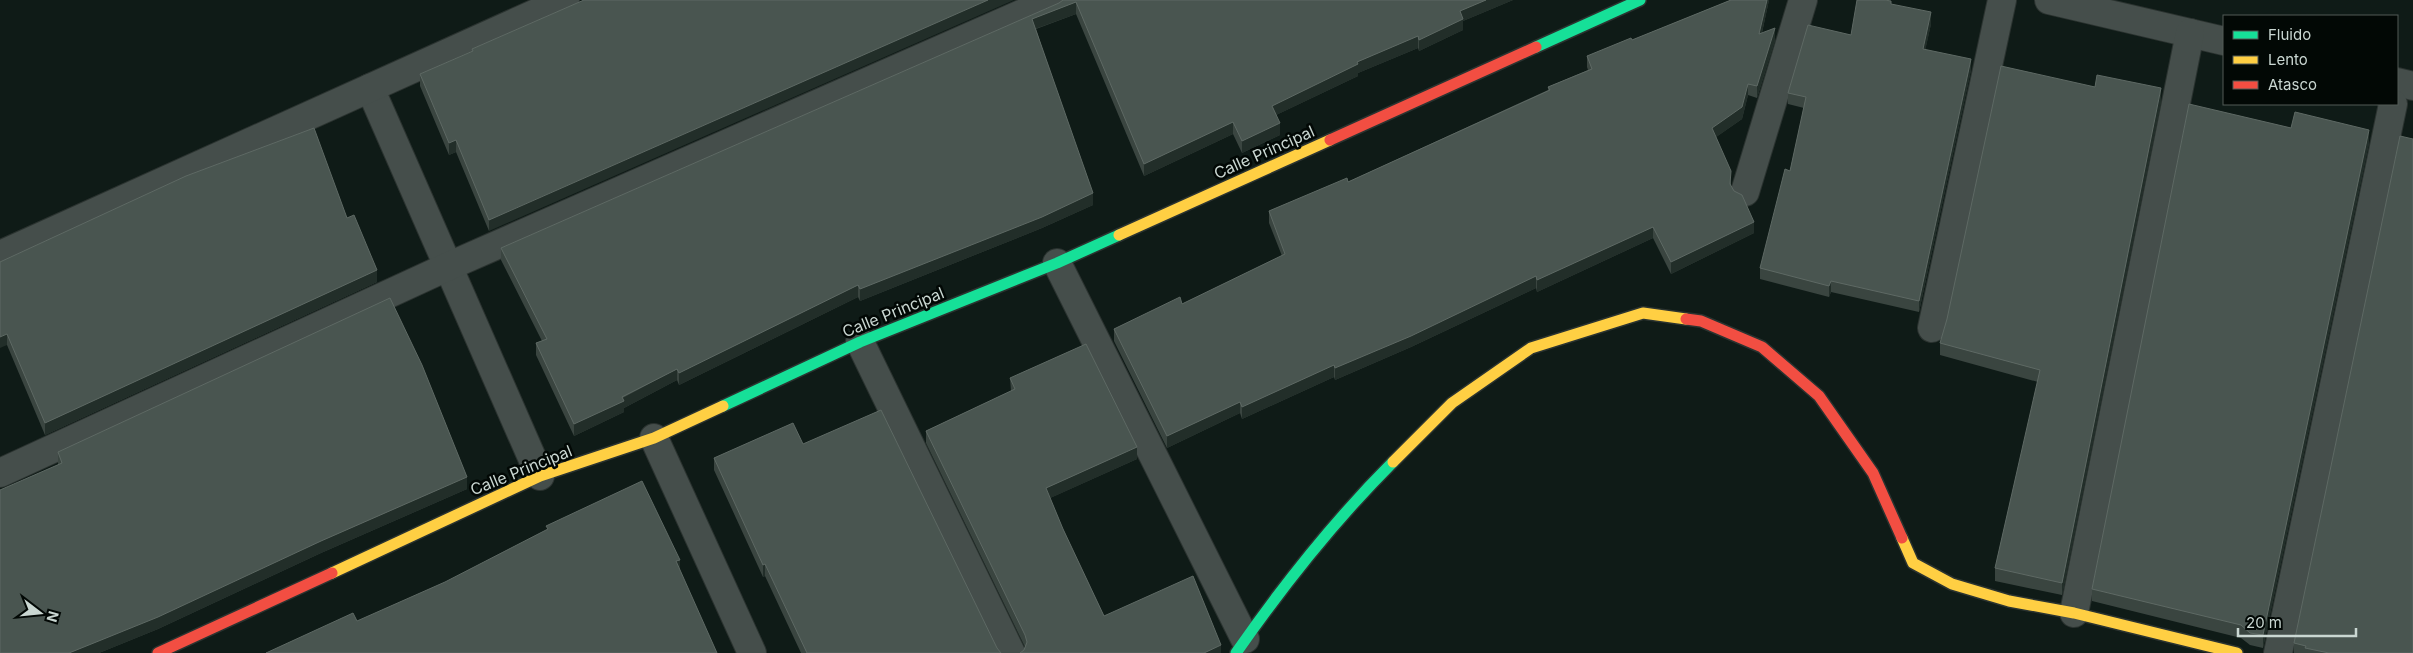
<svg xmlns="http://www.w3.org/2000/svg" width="2413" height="653" font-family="Inter,sans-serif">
<rect width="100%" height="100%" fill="#0f1b17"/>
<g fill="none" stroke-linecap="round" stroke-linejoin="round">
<defs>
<g id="street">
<polyline points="2049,0 2224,41"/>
<polyline points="2397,82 2413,86"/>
<polyline points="370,88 540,476"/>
<polyline points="1745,192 1803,0"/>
<polyline points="0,255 565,0"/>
<polyline points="1057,263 1245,639"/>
<polyline points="1932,328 2002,0"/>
<polyline points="860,342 1011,653"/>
<polyline points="654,438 752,653"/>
<polyline points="0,473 447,267 1053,0"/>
<polyline points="2074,613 2190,33"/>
<polyline points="2278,653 2393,104"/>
</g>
<g id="fast">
<polyline points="1536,47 1640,0"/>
<polyline points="723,406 860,342 1057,263 1119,235"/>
<path d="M1236,653c48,-69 98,-132 157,-191"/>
</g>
<g id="slow">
<polyline points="1119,235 1330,140"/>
<polyline points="1393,462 1452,403 1531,348 1643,313 1686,319"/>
<polyline points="1902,538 1913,563 1952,584 2009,601 2074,613 2237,653"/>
<polyline points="332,573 540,476 654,438 723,406"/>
</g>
<g id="jam">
<polyline points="1330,140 1536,47"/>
<polyline points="1686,319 1701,321 1762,347 1819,396 1873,473 1902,538"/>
<polyline points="158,653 332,573"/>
</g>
</defs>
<!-- street casing -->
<use href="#street" stroke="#2b3330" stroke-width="30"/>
<!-- fast casing -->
<use href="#fast" stroke="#2b3330" stroke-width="14"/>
<!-- slow casing -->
<use href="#slow" stroke="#2b3330" stroke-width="14"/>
<!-- jam casing -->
<use href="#jam" stroke="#2b3330" stroke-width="14"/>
<!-- street -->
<use href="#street" stroke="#454e4b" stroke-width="28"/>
<!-- fast -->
<use href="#fast" stroke="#16e098" stroke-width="11"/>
<!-- slow -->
<use href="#slow" stroke="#ffcf43" stroke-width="11"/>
<!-- jam -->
<use href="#jam" stroke="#f24e42" stroke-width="11"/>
</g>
<!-- wall -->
<g fill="#3a4540">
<polygon points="584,0 489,231 456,152 449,155 420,86 420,74 472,51 472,49"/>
<polygon points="1063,0 1513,0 1463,21 1463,30 1419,51 1418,48 1358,73 1358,76 1276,115 1280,135 1242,153 1233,134 1144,176 1076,14 1036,29 1093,205 1042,228 860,301 858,297 679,385 677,380 624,408 624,412 574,436 536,355 536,343 542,341 501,260 501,248 1059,3"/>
<polygon points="1731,0 1769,0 1762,33 1775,40 1757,98 1748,95 1742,119 1716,137 1731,183 1731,186 1754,233 1671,274 1653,238 1537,292 1536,288 1411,347 1335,380 1334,377 1242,419 1240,413 1167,448 1114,341 1114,329 1182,304 1282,256 1269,223 1269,211 1348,182 1548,90 1548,87 1588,70 1587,67 1587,56 1632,40"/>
<polygon points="1891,4 1931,24 1925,50 1971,70 1919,312 1831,292 1829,297 1760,279 1760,268 1790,171 1804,108 1788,104 1788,93 1851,35"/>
<polygon points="2095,87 2161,101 2062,595 1995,581 1995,568 2038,382 1940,355 1940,343"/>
<polygon points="2291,128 2369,143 2263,648 2250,645 2241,638 2092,601 2092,589"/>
<polygon points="347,218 377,282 45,435 7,345 0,262"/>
<polygon points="1010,378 1137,459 1050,498 1063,529 1104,616 1221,653 1024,650 1025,647 926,443 926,431 1011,391"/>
<polygon points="803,444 997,648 1001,653 801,653 765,576 763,577 714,470 714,458"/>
<polygon points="58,452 467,489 321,553 158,629 99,653 0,653 58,465"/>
<polygon points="2294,643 2413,653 2294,653"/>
</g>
<!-- shaded-wall -->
<g fill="#222e29">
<polygon points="988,0 1014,0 489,231 489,220"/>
<polygon points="1486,0 1513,0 1463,21 1463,30 1419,51 1419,40 1460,11"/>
<polygon points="1767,0 1769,0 1759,46 1759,34"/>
<polygon points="1076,2 1076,14 1032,30 1032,19"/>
<polygon points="1931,12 1931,24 1923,61 1923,49"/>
<polygon points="1775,28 1775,40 1757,98 1757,86"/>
<polygon points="1418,36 1418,48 1358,73 1358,76 1272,117 1272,106 1357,62"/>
<polygon points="1971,59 1971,70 1919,312 1919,301"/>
<polygon points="1748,84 1748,95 1742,119 1712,140 1712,128"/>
<polygon points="2161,88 2161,101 2062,595 2062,583"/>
<polygon points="1233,122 1233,134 1144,176 1144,164"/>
<polygon points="1280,123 1280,135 1242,153 1242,141"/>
<polygon points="2369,130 2369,143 2263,648 2263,635"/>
<polygon points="456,140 456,152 449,155 449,143"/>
<polygon points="1093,193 1093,205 1042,228 860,301 860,289"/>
<polygon points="1754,222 1754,233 1671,274 1671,262"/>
<polygon points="1653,227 1653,238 1537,292 1537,280"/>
<polygon points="377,270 377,282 45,435 45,423"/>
<polygon points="1536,276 1536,288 1411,347 1335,380 1335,368"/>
<polygon points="1831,281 1831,292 1829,297 1829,286"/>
<polygon points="858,285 858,297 679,385 679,373"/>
<polygon points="7,334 7,345 0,348 0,337"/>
<polygon points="1334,365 1334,377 1242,419 1242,407"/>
<polygon points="677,369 677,380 624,408 624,412 574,436 574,424"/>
<polygon points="1240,402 1240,413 1167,448 1167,436"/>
<polygon points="1137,447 1137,459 1046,500 1046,488"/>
<polygon points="467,477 467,489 321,553 158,629 99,653 69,653 321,541"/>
<polygon points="680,560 680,572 676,561"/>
<polygon points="765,564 765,576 763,577 763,565"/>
<polygon points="1221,645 1221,653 1204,653"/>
</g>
<!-- building -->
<g fill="#495550" stroke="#5e6964">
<polygon points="584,0 988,0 489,220 456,140 449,143 420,74 473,51 472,49"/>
<polygon points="1063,0 1486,0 1460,11 1463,19 1419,40 1418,36 1357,62 1358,64 1272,106 1280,123 1242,141 1233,122 1144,164 1076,2 1032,19 1093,193 1042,217 860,289 858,285 679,373 677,369 622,397 624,401 574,424 536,343 547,339 501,248 1059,3"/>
<polygon points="1731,0 1767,0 1759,34 1775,28 1757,86 1748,84 1742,107 1712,128 1731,171 1730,184 1734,191 1742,195 1754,222 1671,262 1653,227 1537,280 1536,276 1411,336 1335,368 1334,365 1242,407 1240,402 1167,436 1114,329 1180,297 1182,304 1285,254 1269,211 1347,178 1348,182 1550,90 1548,87 1592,69 1587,56 1631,38 1632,40"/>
<polygon points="1857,0 1885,0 1891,1 1891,4 1931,12 1923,49 1971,59 1919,301 1831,281 1829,286 1760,268 1785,169 1790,171 1806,97 1788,93 1808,25 1851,35"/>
<polygon points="2001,66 2095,87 2097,75 2161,88 2062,583 1995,568 2040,370 1940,343 1947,319"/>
<polygon points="2189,104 2291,128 2295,112 2369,130 2263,635 2250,633 2241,625 2092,589"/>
<polygon points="314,128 347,218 354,215 377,270 45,423 7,334 0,337 0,262 186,176"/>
<polygon points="2400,136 2413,139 2413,653 2329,653 2305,648 2306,646 2294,643"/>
<polygon points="390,298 422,365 467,477 321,541 158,617 69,653 0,653 0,490 62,463 58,452"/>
<polygon points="1086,344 1137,447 1046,488 1063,529 1104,616 1193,576 1221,645 1204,653 1020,653 1024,650 1027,642 1025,635 926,431 1015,389 1010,378"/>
<polygon points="881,410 997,648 1001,653 807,653 765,564 763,565 714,458 793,423 803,444"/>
<polygon points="642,481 680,560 676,561 717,653 266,653 353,613 357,621 445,582 548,529 546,526"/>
</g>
<g text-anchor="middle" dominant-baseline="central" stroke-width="5" stroke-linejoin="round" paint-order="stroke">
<!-- street labels -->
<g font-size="16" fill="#cad7d2" stroke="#020805">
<text transform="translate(1264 152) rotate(-24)">Calle Principal</text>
<text transform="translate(893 312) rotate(-22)">Calle Principal</text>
<text transform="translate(521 470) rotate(-22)">Calle Principal</text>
</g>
</g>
<!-- legend -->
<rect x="2223" y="15" width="175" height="90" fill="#020805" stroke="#525b57"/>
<rect x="2233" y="31" width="25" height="8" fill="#16e098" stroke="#525b57"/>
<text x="2268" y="40" font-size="15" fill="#cad7d2">Fluido</text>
<rect x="2233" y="56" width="25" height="8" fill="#ffcf43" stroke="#525b57"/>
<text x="2268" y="65" font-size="15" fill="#cad7d2">Lento</text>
<rect x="2233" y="81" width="25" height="8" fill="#f24e42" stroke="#525b57"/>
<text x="2268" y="90" font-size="15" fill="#cad7d2">Atasco</text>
<!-- north arrow -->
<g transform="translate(40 613) rotate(106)" stroke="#020805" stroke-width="4" paint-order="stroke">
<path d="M0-4L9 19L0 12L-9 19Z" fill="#cad7d2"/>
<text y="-8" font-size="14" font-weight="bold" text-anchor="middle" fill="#cad7d2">N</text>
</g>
<!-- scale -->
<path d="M2238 628v8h118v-8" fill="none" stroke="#cad7d2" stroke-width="2.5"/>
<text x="2246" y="628" font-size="15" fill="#cad7d2" stroke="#020805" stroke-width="4" paint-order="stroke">20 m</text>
</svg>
